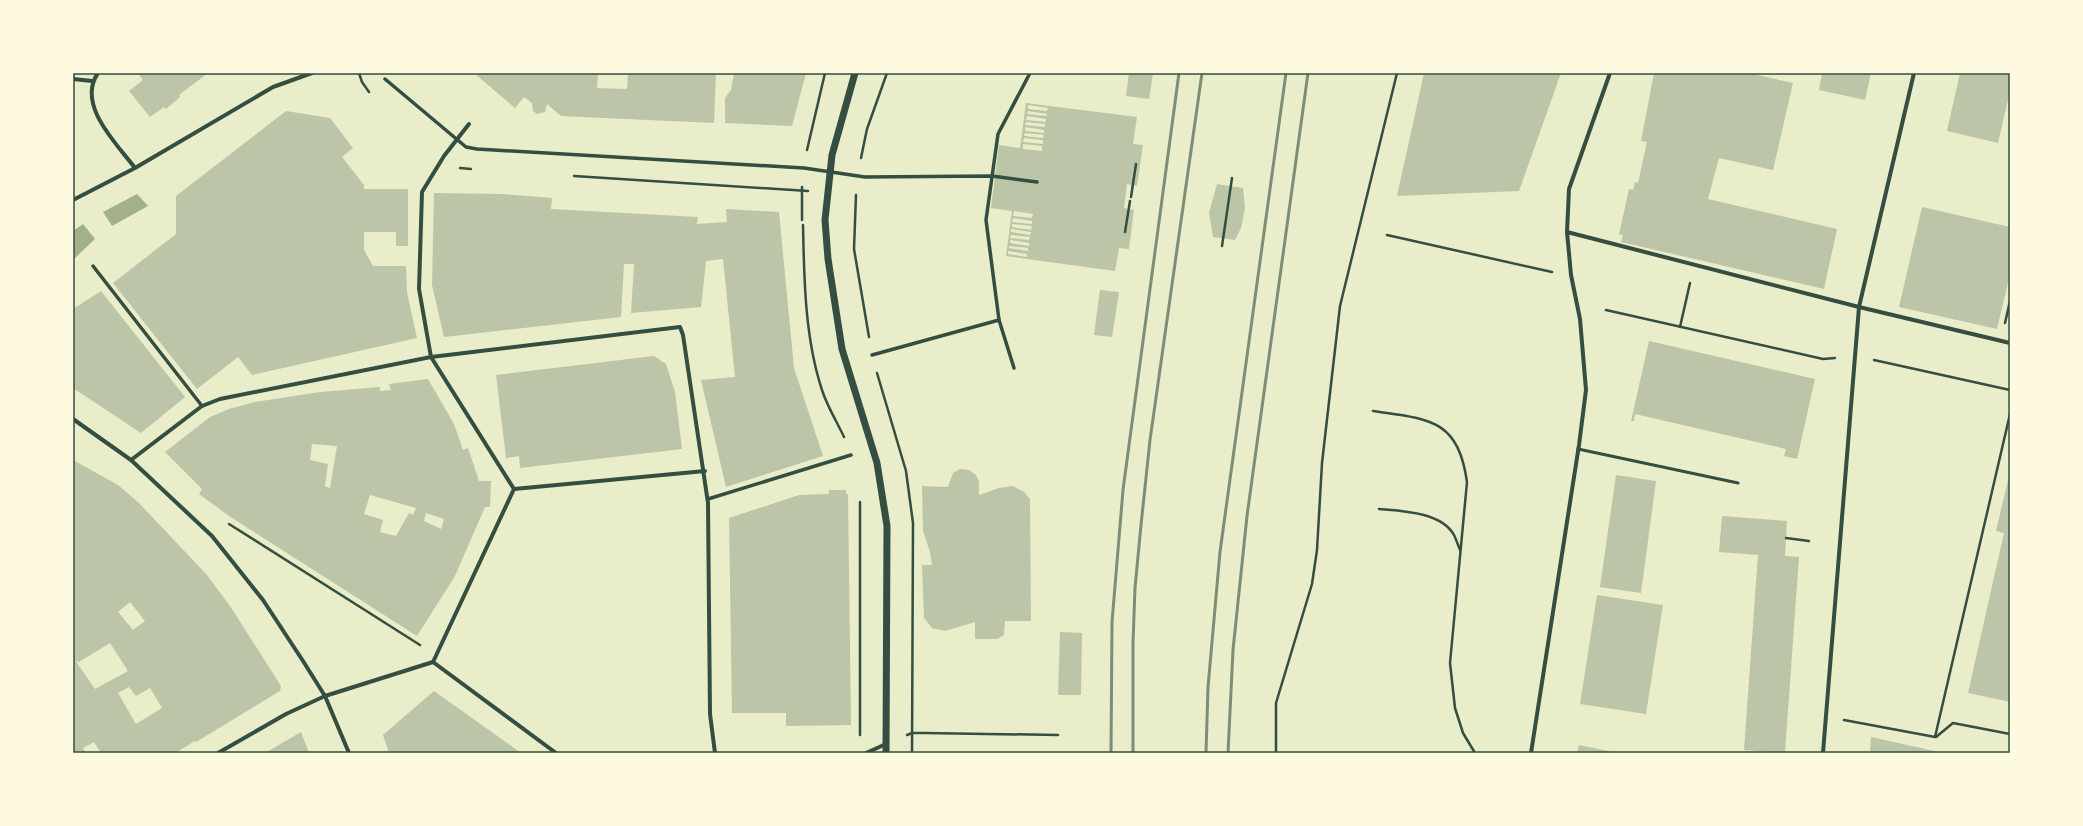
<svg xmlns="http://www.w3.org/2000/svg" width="2083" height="826" font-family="'Fira Sans Condensed',sans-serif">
<rect width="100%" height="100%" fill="#e9edc9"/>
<!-- water -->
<g fill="#a3b18a">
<polygon points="137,194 148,206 112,226 103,212"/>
<polygon points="83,224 95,239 73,260 73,231"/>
</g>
<!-- building -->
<g fill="#bcc5a7" fill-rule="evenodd">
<polygon points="138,73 208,73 179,95 180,97 166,109 164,107 150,117 129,91 143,80"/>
<polygon points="474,73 598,73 597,88 627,89 628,73 716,73 714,123 561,116 547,104 545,112 537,114 533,111 532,103 524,97 515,108"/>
<polygon points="734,73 806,73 792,126 725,123 725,98 731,90"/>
<polygon points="1129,73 1153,73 1149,99 1126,96"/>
<polygon points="1424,73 1561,73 1519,191 1397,196"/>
<polygon points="1654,73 1748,73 1793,83 1773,170 1719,158 1708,199 1837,229 1824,289 1621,242 1623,235 1619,234 1629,189 1633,190 1635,182 1638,183 1647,142 1641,141"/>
<polygon points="1822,73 1871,73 1865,100 1819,90"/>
<polygon points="1960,73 2010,73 2010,91 1998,143 1947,131"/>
<path d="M1026,103l111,14 -4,27 10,1 -6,41 -10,-2 -3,24 10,2 -5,39 -10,-1 -4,23 -109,-15 6,-45 -21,-3 8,-63 21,3zM1028,105l20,3 -1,3 -19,-2zM1028,111l19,3 -1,2 -19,-2zM1027,116l19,3v3l-20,-2zM1026,122l19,2v3l-20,-2zM1025,127l19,3v3l-19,-2zM1025,133l19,2 -1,3 -19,-2zM1024,138l19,2v4l-20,-2zM1023,144l19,2v5l-19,-2zM1014,211l19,3 -1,4 -19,-2zM1013,218l19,3v3l-20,-2zM1012,224l20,2 -1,4 -19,-3zM1011,229l20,3 -1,3 -19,-3zM1011,235l19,2 -1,3 -19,-2zM1010,240l19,3v3l-19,-3zM1009,246l19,2v3l-19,-3zM1008,251l19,3v3l-19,-3z"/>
<polygon points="286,111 330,118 353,148 342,157 364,185 364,189 408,189 408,246 396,246 396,232 364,232 364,250 373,266 406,266 407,292 417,338 252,375 238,357 197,389 113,283 176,234 176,196"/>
<polygon points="1217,184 1243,188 1245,208 1241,228 1235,240 1213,237 1209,213"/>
<polygon points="434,193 502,194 552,198 551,209 698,217 697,224 727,222 726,209 779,212 794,368 823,456 726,487 701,380 735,377 723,259 706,261 701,307 631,313 634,264 624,264 621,317 444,337 432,285"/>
<polygon points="1922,207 2010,227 2010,274 1997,329 1899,307"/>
<polygon points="1100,290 1119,292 1112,337 1094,335"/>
<polygon points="101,291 185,397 141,433 73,388 73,309"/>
<polygon points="1649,341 1815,379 1797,459 1784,456 1786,449 1635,414 1634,421 1631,421"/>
<polygon points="654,356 666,364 675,392 682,449 520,468 519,456 506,458 496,375"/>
<path d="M428,379l26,45 9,26 5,-2 11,33h12l-1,26h-5l-30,69 -38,60 -188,-120 -30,-22 3,-5 -37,-37 45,-35 19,-8 26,-7 65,-10 60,-5v4l11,-1 -2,-6zM312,444l25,2 -7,42 -5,-2 3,-22 -18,-4zM370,495l46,13 -3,7 -4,-2 -13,23 -16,-4 3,-12 -19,-6zM426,513l18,6 -3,10 -17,-8z"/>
<path d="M73,460l45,25 21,18 68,72 25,34 49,77 -1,5 -84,51 -1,-1 -20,12h-74l-7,-11 -11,6 3,5h-13zM130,602l15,19 -12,9 -15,-18zM110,643l18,28 -33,18 -20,-29 4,2zM129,687l7,9 14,-8 12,20 -26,16 -18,-31z"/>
<polygon points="960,469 969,470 976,475 979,482 979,495 999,488 1013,486 1024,492 1030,499 1031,621 1005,621 1004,635 997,639 975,639 975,622 945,631 932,628 924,618 922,565 932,565 930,552 923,531 922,486 948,487 953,473"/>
<polygon points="2010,472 2010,702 1968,693 2004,533 1996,531"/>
<polygon points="1616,475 1656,481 1641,593 1600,587"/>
<polygon points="829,490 846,490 846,494 848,494 851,725 786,726 786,713 732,713 729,518 799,495 829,494"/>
<polygon points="1722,516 1787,521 1785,556 1799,557 1785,753 1744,750 1758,555 1719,552"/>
<polygon points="1597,595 1663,605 1646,714 1580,704"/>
<polygon points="1060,632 1082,633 1081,695 1058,695"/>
<polygon points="434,691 503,740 521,753 389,753 383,735"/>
<polygon points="301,732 309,753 265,753"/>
<polygon points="1871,737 1939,752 1939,753 1870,753"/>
<polygon points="1579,745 1613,752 1612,753 1577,753"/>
</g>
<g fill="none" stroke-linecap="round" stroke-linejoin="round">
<!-- path -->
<g stroke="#344e41" stroke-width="2.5">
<polyline points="359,73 362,82 369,92"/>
<polyline points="807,150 825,73"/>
<polyline points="861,158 867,129 887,73"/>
<polyline points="460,168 471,169"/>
<polyline points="574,176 808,191"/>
<polyline points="802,187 802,220"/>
<polyline points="856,195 854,249 869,337"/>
<polyline points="1131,197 1136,164"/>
<path d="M803,225c1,54 2,114 19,165 5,16 15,32 22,47"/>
<polyline points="1125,232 1130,201"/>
<polyline points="1387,235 1552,272"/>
<polyline points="1222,246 1232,178"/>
<polyline points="1606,310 1823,359 1835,358"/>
<polyline points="2005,323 2010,301"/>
<polyline points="1680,327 1690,283"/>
<polyline points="1874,360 2010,390"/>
<polyline points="877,373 906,471 913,523 912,753"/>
<path d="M1373,411c55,8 85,7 94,71l-17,181 5,45 8,25 12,20"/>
<polyline points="860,502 860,735"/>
<path d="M1379,509c23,2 62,3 75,26 2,4 4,10 6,15"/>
<polyline points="229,524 420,645"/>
<polyline points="1786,538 1809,541"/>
<polyline points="1844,720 1935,737 2010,414"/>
<polyline points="907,735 912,733 924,733 1058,735"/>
<polyline points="1936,737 1953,723 2010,734"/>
<polyline points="1276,753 1276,703 1312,584 1317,550 1322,463 1340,306 1397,73"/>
</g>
<!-- service -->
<polyline stroke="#344e41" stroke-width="3" points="1578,449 1738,483"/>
<!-- pedestrian -->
<g stroke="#344e41" stroke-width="3.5">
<polyline points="385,79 466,147 477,149 804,168 865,177 992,176 1037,182"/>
<polyline points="93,266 202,406"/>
<polyline points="872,355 999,320"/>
<polyline points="1014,368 999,320 986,220 998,134 1030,73"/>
<polyline points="708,499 851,455"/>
</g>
<!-- minor -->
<g stroke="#344e41" stroke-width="4">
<path d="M98,73c-22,32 19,71 37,95"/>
<polyline points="73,79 92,81"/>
<polyline points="469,124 444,156 422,192 419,289 431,357 514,489"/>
<polyline points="73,200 135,168 273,87 312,73"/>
<polyline points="1567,232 1859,307 2010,343"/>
<polyline points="73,419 131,460 212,536 263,600 303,661 325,696 349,753"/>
<polyline points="131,460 202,406 220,399 431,357 680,327 683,335 708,503 710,714 715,753"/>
<polyline points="514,489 705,471"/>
<polyline points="433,662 556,753"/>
<polyline points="218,753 286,714 325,696 433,662 514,489"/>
<polyline points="866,753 886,744"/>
<polyline points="1531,753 1579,445 1586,390 1580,319 1571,275 1567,232 1569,189 1610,73"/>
<polyline points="1823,753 1859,307 1914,73"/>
</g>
<!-- tertiary -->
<polyline stroke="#344e41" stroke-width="7" points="855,73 832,155 825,220 828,259 842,349 877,463 887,526 886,753"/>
<!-- rail -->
<g stroke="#7c8e77" stroke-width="3">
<polyline points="1111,753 1112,622 1123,490 1179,73"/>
<polyline points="1133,753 1133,643 1135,588 1141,525 1150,440 1202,73"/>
<polyline points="1206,753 1208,687 1220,552 1286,73"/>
<polyline points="1228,753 1233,650 1247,516 1308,73"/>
</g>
</g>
<!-- border -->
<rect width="2083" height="826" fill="none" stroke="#fefae0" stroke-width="148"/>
<rect x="74" y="74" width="1935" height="678" fill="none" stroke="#344e41" stroke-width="1.5"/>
</svg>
